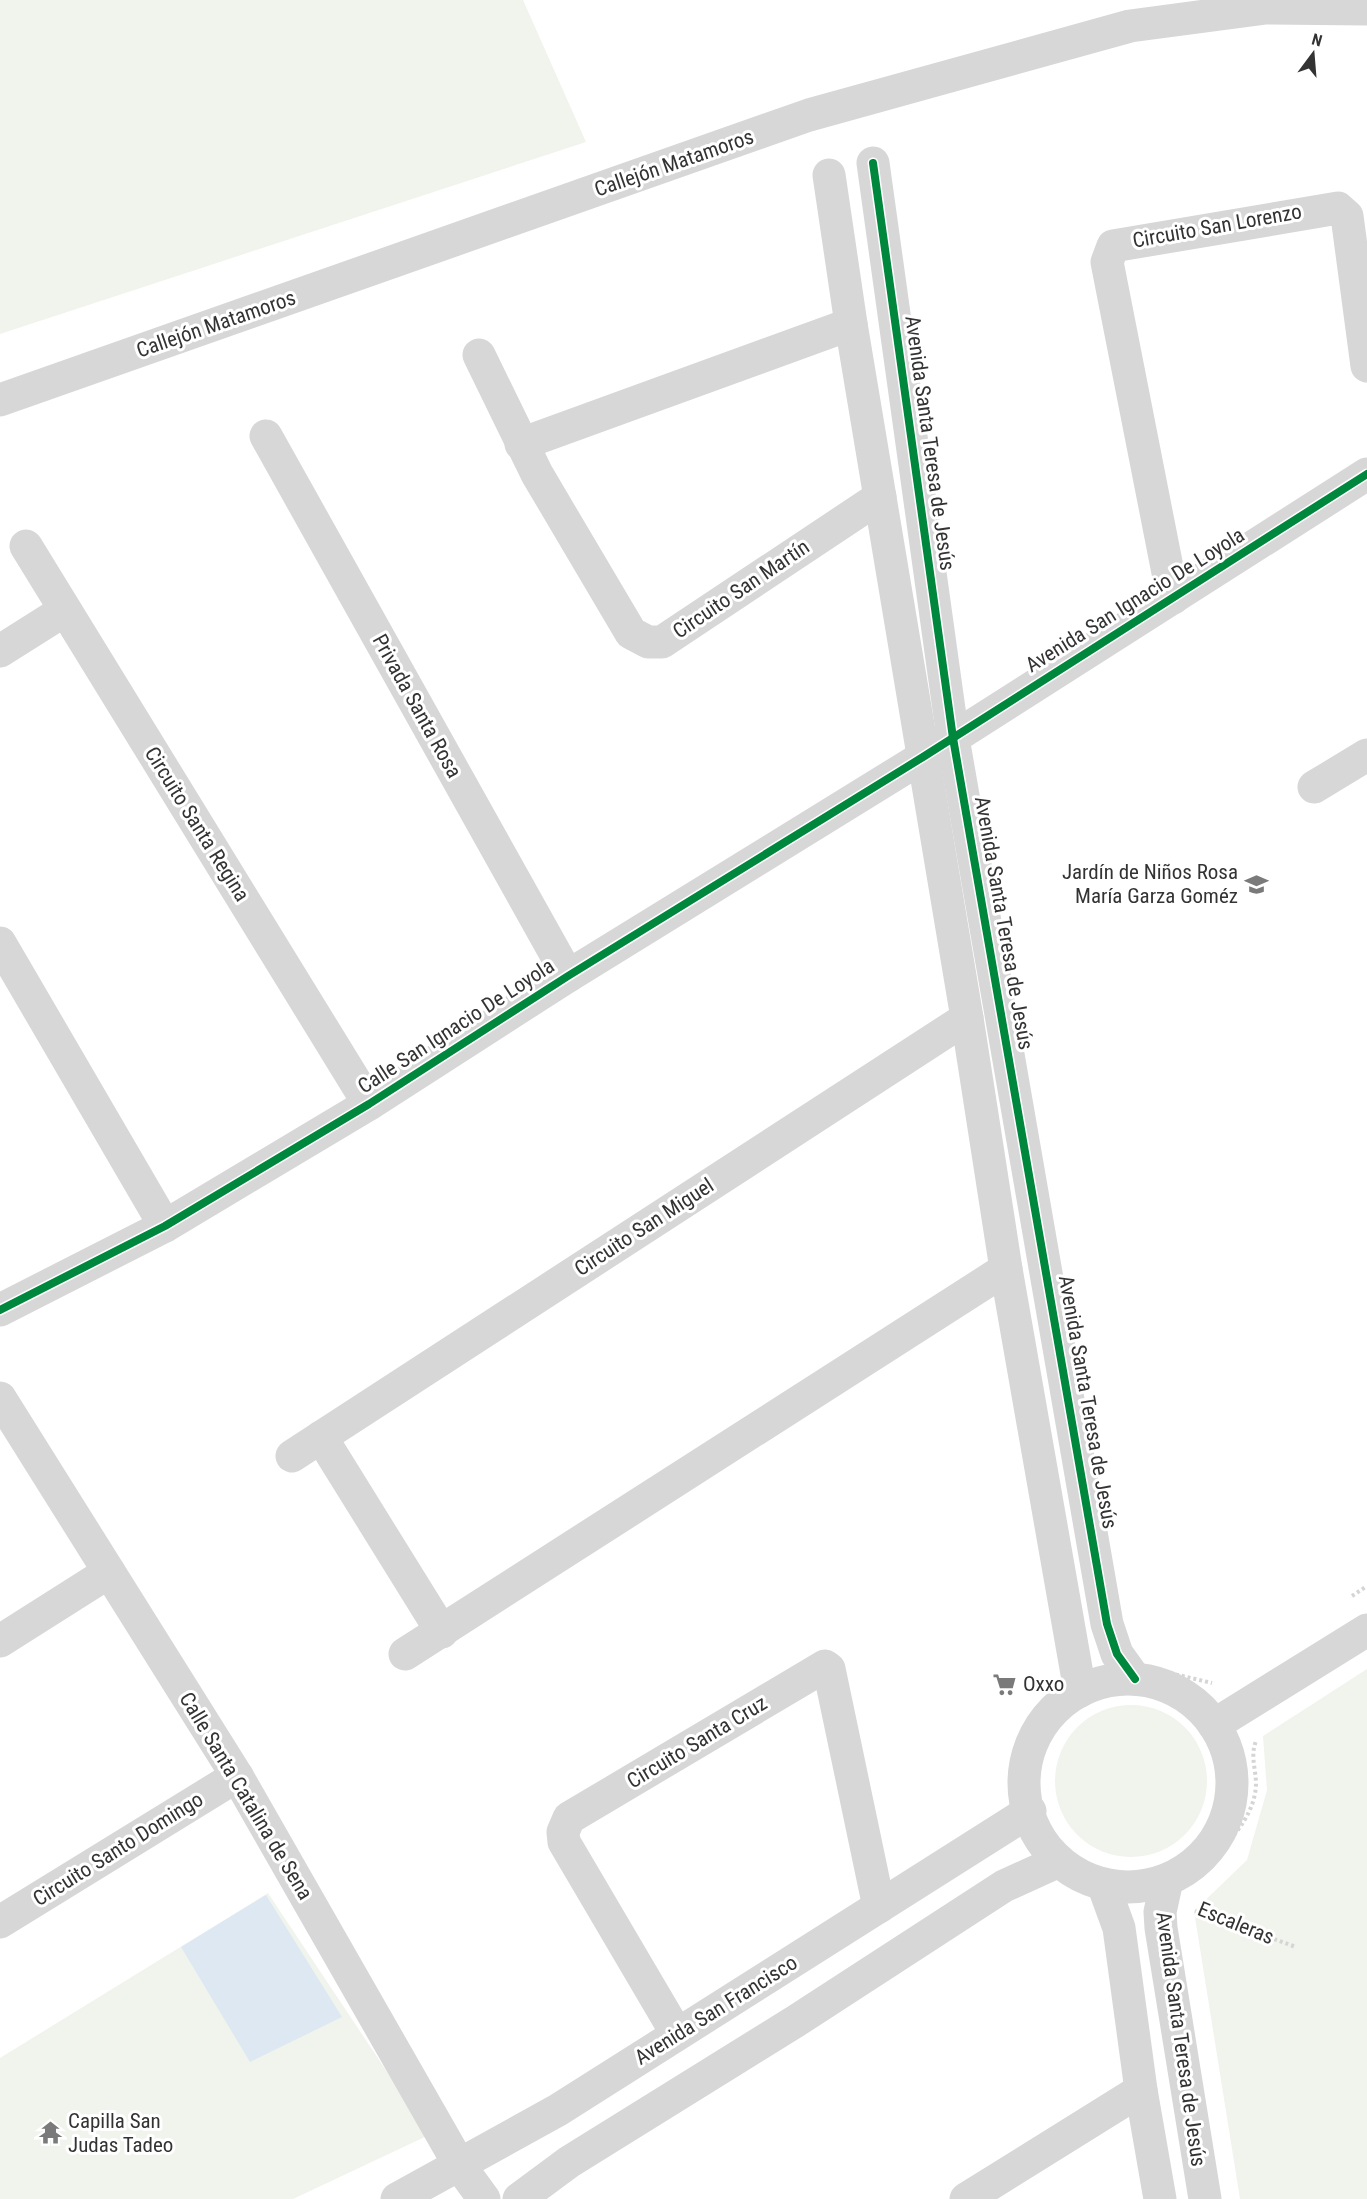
<svg xmlns="http://www.w3.org/2000/svg" width="1367" height="2199" font-family="'Roboto Condensed',sans-serif">
<rect width="100%" height="100%" fill="#fff"/>
<!-- green -->
<g fill="#f0f4ed">
<polygon points="0,0 523,0 586,142 0,334"/>
<polygon points="1367,1669 1367,2199 1240,2199 1194,1911 1247,1860 1267,1790 1263,1736"/>
<circle cx="1131" cy="1781" r="76"/>
<polygon points="268,1893 429,2135 293,2199 0,2199 0,2058"/>
</g>
<!-- water -->
<polygon fill="#dde8f2" points="266,1895 342,2017 250,2062 181,1947"/>
<g fill="none" stroke-linecap="round" stroke-linejoin="round">
<!-- path -->
<g stroke="#d5d5d5" stroke-width="4" stroke-dasharray="3 3" stroke-linecap="butt">
<polyline points="1352,1596 1367,1586"/>
<polyline points="1170,1673 1212,1683"/>
<path d="M1200,1869c24,-21 55,-50 56,-85 0,-15 -6,-28 0,-43"/>
<polyline points="1195,1911 1296,1947"/>
</g>
<!-- minor -->
<g stroke="#d7d7d7" stroke-width="33">
<polyline points="873,163 953,738 1107,1624 1117,1654 1135,1679"/>
<polyline points="829,175 851,324 967,1018 1006,1269 1080,1691"/>
<polyline points="479,355 537,474 631,633 648,642 662,642 880,497"/>
<polyline points="266,436 568,976"/>
<polyline points="521,444 851,324"/>
<polyline points="26,546 369,1104"/>
<polyline points="1173,598 1107,262 1113,246 1338,208 1347,216 1367,366"/>
<polyline points="0,651 65,610"/>
<polyline points="1314,787 1367,755"/>
<polyline points="0,943 165,1226"/>
<polyline points="0,1310 165,1226 369,1104 568,976 923,757 1367,474"/>
<polyline points="0,1398 237,1776 460,2166 484,2199"/>
<polyline points="321,1437 442,1632"/>
<polyline points="292,1456 967,1018"/>
<polyline points="0,1641 109,1572"/>
<polyline points="405,1654 1006,1269"/>
<circle cx="1128" cy="1783" r="104"/>
<polyline points="1214,1725 1367,1630"/>
<polyline points="1167,1880 1160,1912 1161,1928 1205,2199"/>
<polyline points="1103,1884 1119,1928 1141,2090 1160,2199"/>
<polyline points="0,1922 237,1776"/>
<polyline points="677,2034 564,1842 563,1832 569,1818 825,1666 829,1669 879,1907"/>
<polyline points="397,2199 558,2110 1030,1811"/>
<polyline points="519,2199 569,2162 796,2021 1004,1886 1059,1861"/>
<polyline points="966,2199 1141,2090"/>
</g>
<!-- tertiary -->
<polyline stroke="#d7d7d7" stroke-width="33" points="0,400 809,115 1130,26 1266,8 1367,9"/>
<defs>
<g id="cycleway">
<polyline points="873,163 953,738 1107,1624 1117,1654 1135,1679"/>
<polyline points="0,1310 165,1226 369,1104 568,976 923,757 1367,474"/>
</g>
</defs>
<!-- cycleway casing -->
<use href="#cycleway" stroke="#fff" stroke-width="11"/>
<!-- cycleway -->
<use href="#cycleway" stroke="#00873e" stroke-width="8"/>
</g>
<!-- icons -->
<defs>
<symbol id="school-bare" viewBox="-9 -9 18 18"><path d="M0-5L7-2L0 1L-7-2ZM-4 1L0 2.5L4 1V4Q0 6-4 4Z" fill="#7a7a7a" stroke="#fff" stroke-width="2.5" paint-order="stroke"/></symbol>
<symbol id="supermarket-bare" viewBox="-9 -9 18 18"><path d="M-6-5.5h2.5l.6 2H6L4.5 2H-2.5L-4.4-4H-6ZM-1.5 3.2a1.3 1.3 0 1 0 .1 0ZM3 3.2a1.3 1.3 0 1 0 .1 0Z" fill="#7a7a7a" stroke="#fff" stroke-width="2.5" paint-order="stroke"/></symbol>
<symbol id="temple-bare" viewBox="-9 -9 18 18"><path d="M0-6L5-2H3V0L6.5 2.5H4V6H1.5V3h-3V6H-4V2.5H-6.5L-3 0V-2H-5Z" fill="#7a7a7a" stroke="#fff" stroke-width="2.5" paint-order="stroke"/></symbol>
</defs>
<g fill-rule="evenodd">
<use href="#school-bare" x="1240" y="868" width="33" height="33"/>
<use href="#supermarket-bare" x="988" y="1668" width="33" height="33"/>
<use href="#temple-bare" x="34" y="2116" width="33" height="33"/>
</g>
<g text-anchor="middle" dominant-baseline="central" stroke-width="6" stroke-linejoin="round" paint-order="stroke">
<!-- street labels -->
<g font-size="21" fill="#333" stroke="#fff">
<text transform="translate(674 163) rotate(-19)">Callejón Matamoros</text>
<text transform="translate(1217 226) rotate(-10)">Circuito San Lorenzo</text>
<text transform="translate(216 324) rotate(-19)">Callejón Matamoros</text>
<text transform="translate(930 443) rotate(82)">Avenida Santa Teresa de Jesús</text>
<text transform="translate(741 589) rotate(-34)">Circuito San Martín</text>
<text transform="translate(1135 600) rotate(-32)">Avenida San Ignacio De Loyola</text>
<text transform="translate(417 706) rotate(61)">Privada Santa Rosa</text>
<text transform="translate(197 824) rotate(58)">Circuito Santa Regina</text>
<text transform="translate(1004 923) rotate(80)">Avenida Santa Teresa de Jesús</text>
<text transform="translate(456 1026) rotate(-33)">Calle San Ignacio De Loyola</text>
<text transform="translate(644 1227) rotate(-33)">Circuito San Miguel</text>
<text transform="translate(1088 1402) rotate(80)">Avenida Santa Teresa de Jesús</text>
<text transform="translate(697 1742) rotate(-31)">Circuito Santa Cruz</text>
<text transform="translate(246 1796) rotate(59)">Calle Santa Catalina de Sena</text>
<text transform="translate(118 1849) rotate(-32)">Circuito Santo Domingo</text>
<text transform="translate(1236 1923) rotate(22)">Escaleras</text>
<text transform="translate(716 2010) rotate(-32)">Avenida San Francisco</text>
<text transform="translate(1181 2039) rotate(82)">Avenida Santa Teresa de Jesús</text>
</g>
<!-- poi labels -->
<g font-size="21" fill="#333" stroke="#fff" text-anchor="start">
<text x="1238" y="872" text-anchor="end">Jardín de Niños Rosa<tspan x="1238" dy="24">María Garza Goméz</tspan></text>
<text x="1023" y="1684">Oxxo</text>
<text x="68" y="2121">Capilla San<tspan x="68" dy="24">Judas Tadeo</tspan></text>
</g>
</g>
<!-- north arrow -->
<g transform="translate(1313 54) rotate(16)" stroke="#ffffff" stroke-width="4.5" paint-order="stroke">
<path d="M0-4.5L10 22L0 15L-10 22Z" fill="#333333"/>
<text y="-9" font-size="16" font-weight="bold" text-anchor="middle" fill="#333333">N</text>
</g>
</svg>
